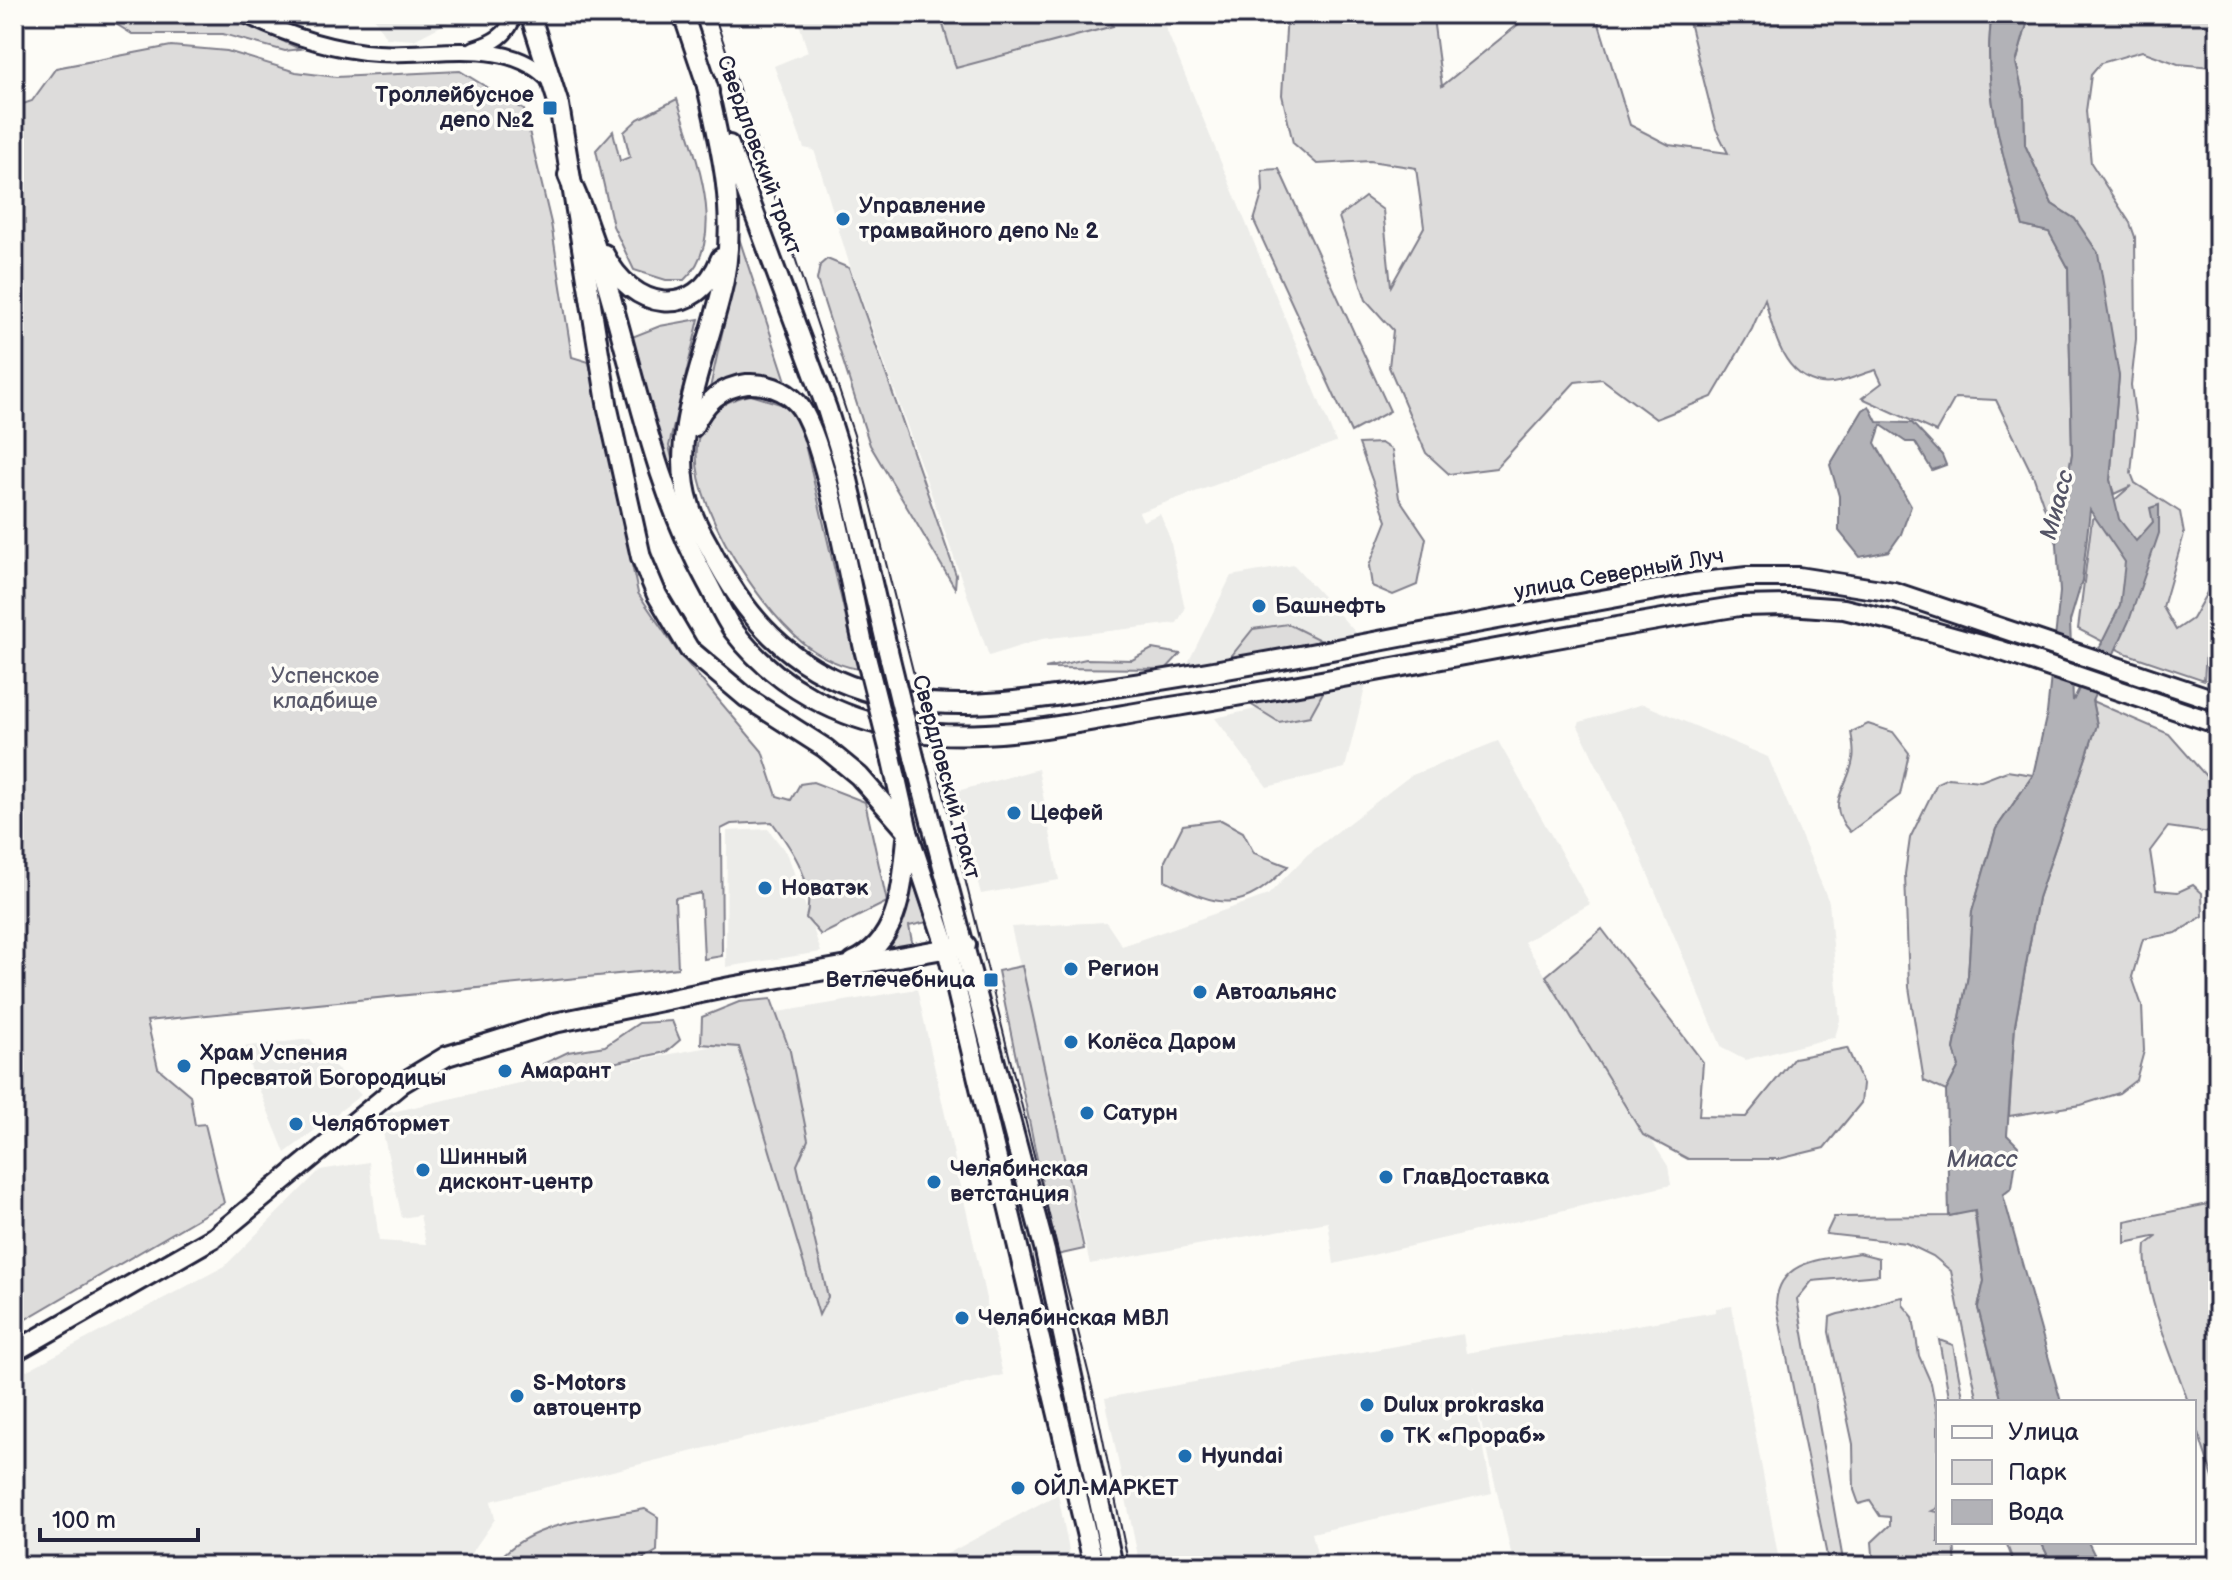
<svg xmlns="http://www.w3.org/2000/svg" width="2232" height="1580" font-family="'Balsamiq Sans',sans-serif">
<rect width="100%" height="100%" fill="#fdfcf7"/>
<filter id="ink" filterUnits="userSpaceOnUse"><feTurbulence type="fractalNoise" baseFrequency=".0125" numOctaves="2"/><feDisplacementMap in="SourceGraphic" scale="16" xChannelSelector="R" yChannelSelector="G"/><feConvolveMatrix kernelMatrix="1 2 1 2 8 2 1 2 1" color-interpolation-filters="sRGB"/></filter>
<g filter="url(#ink)">
<!-- built -->
<g fill="#ecece9">
<polygon points="372,14 464,14 414,40 386,38"/>
<polygon points="796,14 1160,14 1336,442 1139,512 1143,521 1160,514 1170,539 1185,609 1177,623 1042,639 989,656 849,263 816,156 814,150 804,148 774,66 808,52"/>
<polygon points="1294,565 1358,635 1186,667 1231,576"/>
<polygon points="1366,684 1345,768 1267,787 1215,718"/>
<polygon points="1643,704 1768,757 1829,902 1840,1020 1835,1037 1745,1060 1722,1048 1639,853 1578,726 1580,722"/>
<polygon points="1498,741 1590,904 1524,942 1668,1166 1671,1185 1334,1264 1328,1222 1090,1264 1011,927 1106,922 1122,946 1268,895 1307,855 1410,776"/>
<polygon points="1038,769 1059,880 981,894 954,792"/>
<polygon points="768,829 788,855 821,952 726,967 727,831"/>
<polygon points="917,989 1003,1375 491,1501 495,1519 471,1554 472,1566 14,1566 14,1377 225,1266 320,1170 369,1162 379,1241 426,1244 420,1215 402,1218 379,1115 536,1079 730,1043 725,1021"/>
<polygon points="310,1039 361,1095 285,1153 242,1047"/>
<polygon points="1732,1306 1780,1566 1514,1566 1472,1383 1492,1493 1312,1533 1320,1566 1140,1566 1105,1398 1463,1334 1466,1353 1716,1312 1716,1308"/>
<polygon points="1058,1494 1072,1566 925,1566"/>
</g>
<!-- green -->
<g fill="#dddcdb" stroke="#807f8b" stroke-width="2">
<polygon points="110,14 224,14 300,49 285,51 223,34 132,34 111,21"/>
<polygon points="952,14 1107,14 1113,26 956,68 941,18"/>
<path d="M1287,14h142l4,4 9,68 89,-72h65l34,111 39,20 59,8 -12,-24 -29,-115h305c-11,72 11,145 31,212l26,6 19,35 4,187 -15,90 -23,-66 -38,-78 -41,-2 -19,34 -74,-34 20,-15 -6,-13c-15,4 -40,16 -55,13 -39,-7 -48,-52 -56,-84l-13,30 -40,68 -56,22 -54,-40 -27,3 -79,86 -47,6 -23,-21 -37,-86 4,-37 -27,-30 -27,-83 26,-20 18,13 8,76 33,-59 -8,-59 -46,-7 -53,3 -24,-21 -11,-48z"/>
<polygon points="2026,14 2218,14 2218,48 2212,67 2178,64 2142,51 2101,63 2091,75 2086,111 2091,163 2130,223 2135,237 2136,339 2131,385 2136,423 2131,473 2135,483 2180,512 2184,534 2163,607 2176,630 2192,619 2209,589 2218,592 2209,610 2204,680 2125,653 2078,629 2092,519 2131,486 2114,494 2110,480 2119,376 2075,219 2052,204 2025,145 2024,99 2016,63 2028,20"/>
<path d="M171,46l56,5 69,21 40,5 124,-6 64,39 27,113 21,134 17,5 49,231 39,58 85,100 15,45 14,4 9,-16 13,-2 52,20 22,100 -66,33 -15,-17c10,-35 -14,-69 -34,-96l-41,2 -10,5 1,127 -18,3 -3,-66 -26,5 3,70 -531,53 11,47 32,27 5,30 10,-1 19,79 -210,123v-1219l18,-6 24,-33z"/>
<path d="M677,99c16,51 54,138 7,181h-18l-32,-10 -21,-44 -17,-76 17,-19 7,30 10,-4 -6,-25 14,-13z"/>
<polygon points="1279,169 1390,411 1351,432 1254,221 1263,191 1262,170"/>
<path d="M738,235l49,149c-30,-12 -48,-9 -77,4l27,-123z"/>
<polygon points="827,259 849,268 956,575 955,588 870,445 817,280 820,265"/>
<polygon points="699,319 669,446 684,507 678,510 632,337 660,326"/>
<path d="M751,395l36,11 12,13 59,250c-23,-4 -47,-17 -64,-34 -49,-45 -166,-218 -43,-240z"/>
<polygon points="1381,443 1392,450 1399,498 1426,538 1417,585 1393,595 1372,586 1369,566 1387,521 1359,444"/>
<polygon points="1288,624 1322,641 1229,659 1253,629"/>
<polygon points="1152,649 1180,654 1166,669 1045,668 1086,659 1132,660"/>
<polygon points="1326,687 1310,716 1279,722 1250,704"/>
<polygon points="2092,701 2169,734 2212,783 2218,780 2218,834 2168,827 2150,851 2156,890 2178,892 2193,885 2202,893 2203,916 2176,933 2143,939 2132,977 2142,1006 2144,1051 2136,1080 2119,1093 2081,1105 2009,1116 2015,1025 2038,898 2097,725"/>
<path d="M1868,724l25,8 16,21 -9,42 -50,37c-27,-30 -1,-44 3,-73 2,-8 -1,-19 -2,-27z"/>
<polygon points="2007,771 2033,775 1996,829 1972,912 1968,976 1954,1049 1959,1066 1946,1091 1924,1081 1909,987 1905,874 1910,838 1937,783 1948,778 1981,781"/>
<path d="M1221,820l22,12 11,21 34,13c-47,48 -68,42 -123,14v-19l18,-36z"/>
<polygon points="911,875 927,922 909,926 913,947 881,952"/>
<polygon points="1602,929 1703,1062 1699,1116 1746,1117 1794,1058 1847,1048 1863,1084 1861,1103 1824,1148 1779,1159 1688,1159 1643,1135 1546,976"/>
<polygon points="1022,966 1084,1249 1057,1255 998,971"/>
<polygon points="771,999 790,1051 808,1140 797,1165 828,1297 819,1315 739,1047 701,1044 702,1017 739,1002"/>
<polygon points="672,1021 680,1040 666,1052 545,1077 543,1064 568,1052 605,1046 639,1023"/>
<path d="M2218,1202v291l-24,-73v-18h-6c-14,-44 -47,-112 -42,-157l12,-9 -33,7v-22z"/>
<polygon points="1974,1210 1984,1281 1978,1308 2002,1402 1978,1402 1951,1271 1933,1256 1906,1243 1826,1234 1834,1217 1949,1216"/>
<path d="M1859,1253l20,5v17l-67,6 -15,18 47,267h-15l-53,-263c3,-44 48,-44 83,-50z"/>
<path d="M1903,1297v8l10,12 6,39 12,27 7,36v89l-6,3 6,1v30h16l2,24h-82l-2,-24 18,-17v-8l-10,-1 -10,-15 -11,3 -5,-14 -1,-46 -24,-112 1,-15c12,-6 21,-4 33,-8 14,-4 24,-10 40,-12z"/>
<polygon points="1939,1340 1953,1345 1964,1402 1950,1402"/>
<path d="M645,1509l13,8 -1,34 -26,15h-137c31,-45 101,-47 151,-57z"/>
<polygon points="2006,1542 2041,1542 2053,1566 2015,1566"/>
</g>
<!-- water -->
<g fill="#b2b2b7" stroke="#787885" stroke-width="2" fill-rule="evenodd">
<path d="M1992,14h34l2,6 -12,43 8,36 1,46 27,59 23,15 23,34 21,123 -9,104 9,39 17,22 17,-19 -3,-14 9,-3v28l-30,88 -37,80 5,24 -59,173 -23,127 -8,110 11,11 -6,42 -9,7 58,207h-59l-24,-94 6,-27 -9,-70 -26,5 -3,-125 13,-25 -5,-17 14,-73 4,-64 24,-83 37,-54 14,-62 13,-121 -3,-48 15,-90 -4,-187 -19,-35 -26,-6c-20,-67 -42,-140 -31,-212zM2090,510l35,52 -5,44 -47,95 -3,-80 12,-40z"/>
<polygon points="1869,406 1877,422 1912,423 1942,455 1946,465 1932,470 1915,442 1906,442 1881,425 1875,443 1911,506 1901,534 1889,551 1860,557 1839,531 1839,496 1830,465 1863,410"/>
<polygon points="2041,1542 2088,1542 2100,1566 2053,1566"/>
</g>
<g fill="none" stroke-linecap="round" stroke-linejoin="round">
<defs>
<g id="minor">
<path d="M243,14c42,20 88,36 134,39 58,4 132,-19 175,30"/>
<path d="M474,49c19,-6 35,-14 40,-35"/>
</g>
<g id="major">
<polyline points="530,14 559,105 608,409 641,557 657,595 689,649 747,698 825,748 859,776 908,832"/>
<polyline points="683,14 709,91"/>
<path d="M706,82c15,65 31,131 18,198 -14,71 -58,154 -34,226 4,15 13,29 20,42 34,68 79,119 153,142 79,26 165,10 245,-2 71,-10 142,-23 213,-36 124,-24 248,-46 373,-69l53,-6h51l96,15 324,109"/>
<polyline points="729,145 827,409 845,467 888,651"/>
<path d="M568,175c59,132 69,280 139,407 9,16 16,34 26,48 43,57 106,89 176,101 88,13 182,-12 268,-25 188,-31 374,-69 562,-100l50,-1 55,4 54,13 104,29 216,73"/>
<path d="M604,254c28,56 91,69 117,4"/>
<path d="M693,427c11,-23 27,-40 54,-43 18,-1 37,5 50,19 28,29 56,198 67,246"/>
<polyline points="891,756 908,832 947,949 1094,1566"/>
<polyline points="914,757 1045,1251 1113,1566"/>
<path d="M853,962c48,-21 49,-78 54,-123"/>
<polyline points="14,1352 215,1237 402,1083 447,1056 554,1023 730,987 966,945"/>
</g>
</defs>
<!-- minor casing -->
<use href="#minor" stroke="#22223b" stroke-width="20"/>
<!-- major casing -->
<use href="#major" stroke="#22223b" stroke-width="24"/>
<!-- minor -->
<use href="#minor" stroke="#fdfcf7" stroke-width="14"/>
<!-- major -->
<use href="#major" stroke="#fdfcf7" stroke-width="18"/>
<!-- tram -->
<polyline stroke="#22223b" stroke-width="2" points="714,14 854,435 1093,1391 1129,1566"/>
<defs>
<g id="major-bridge">
<polyline points="864,649 891,756"/>
<polyline points="888,651 914,757"/>
</g>
</defs>
<!-- major-bridge casing -->
<use href="#major-bridge" stroke="#22223b" stroke-width="24" stroke-linecap="butt"/>
<!-- major-bridge -->
<use href="#major-bridge" stroke="#fdfcf7" stroke-width="18"/>
</g>
</g>
<!-- markers -->
<g fill="#1f6fb2" stroke="#fdfcf7" stroke-width="3">
<rect x="542" y="100" width="16" height="16" rx="4"/>
<circle cx="843" cy="219" r="8"/>
<circle cx="1259" cy="606" r="8"/>
<circle cx="1014" cy="813" r="8"/>
<circle cx="765" cy="888" r="8"/>
<circle cx="1071" cy="969" r="8"/>
<rect x="983" y="972" width="16" height="16" rx="4"/>
<circle cx="1200" cy="992" r="8"/>
<circle cx="1071" cy="1042" r="8"/>
<circle cx="184" cy="1066" r="8"/>
<circle cx="505" cy="1071" r="8"/>
<circle cx="1087" cy="1113" r="8"/>
<circle cx="296" cy="1124" r="8"/>
<circle cx="423" cy="1170" r="8"/>
<circle cx="1386" cy="1177" r="8"/>
<circle cx="934" cy="1182" r="8"/>
<circle cx="962" cy="1318" r="8"/>
<circle cx="517" cy="1396" r="8"/>
<circle cx="1367" cy="1405" r="8"/>
<circle cx="1387" cy="1436" r="8"/>
<circle cx="1185" cy="1456" r="8"/>
<circle cx="1018" cy="1488" r="8"/>
</g>
<g text-anchor="middle" dominant-baseline="central" stroke-width="7" stroke-linejoin="round" paint-order="stroke">
<!-- poi labels -->
<g font-size="22" font-weight="bold" fill="#22223b" stroke="#fdfcf7" text-anchor="start">
<text x="534" y="95" text-anchor="end">Троллейбусное<tspan x="534" dy="25">депо №2</tspan></text>
<text x="859" y="206">Управление<tspan x="859" dy="25">трамвайного депо № 2</tspan></text>
<text x="1275" y="606">Башнефть</text>
<text x="1030" y="813">Цефей</text>
<text x="781" y="888">Новатэк</text>
<text x="1087" y="969">Регион</text>
<text x="975" y="980" text-anchor="end">Ветлечебница</text>
<text x="1216" y="992">Автоальянс</text>
<text x="1087" y="1042">Колёса Даром</text>
<text x="200" y="1053">Храм Успения<tspan x="200" dy="25">Пресвятой Богородицы</tspan></text>
<text x="521" y="1071">Амарант</text>
<text x="1103" y="1113">Сатурн</text>
<text x="312" y="1124">Челябтормет</text>
<text x="439" y="1157">Шинный<tspan x="439" dy="25">дисконт-центр</tspan></text>
<text x="950" y="1169">Челябинская<tspan x="950" dy="25">ветстанция</tspan></text>
<text x="1402" y="1177">ГлавДоставка</text>
<text x="978" y="1318">Челябинская МВЛ</text>
<text x="533" y="1383">S-Motors<tspan x="533" dy="25">автоцентр</tspan></text>
<text x="1383" y="1405">Dulux prokraska</text>
<text x="1403" y="1436">ТК «Прораб»</text>
<text x="1201" y="1456">Hyundai</text>
<text x="1034" y="1488">ОЙЛ-МАРКЕТ</text>
</g>
<!-- street labels -->
<g font-size="22" fill="#22223b" stroke="#fdfcf7">
<text transform="translate(759 155) rotate(70)">Свердловский тракт</text>
<text transform="translate(1619 574) rotate(-10)">улица Северный Луч</text>
<text transform="translate(946 777) rotate(75)">Свердловский тракт</text>
</g>
<!-- park labels -->
<g font-size="22" fill="#5a5a6b" stroke="#fdfcf7">
<text x="325" y="676">Успенское<tspan x="325" dy="25">кладбище</tspan></text>
</g>
<!-- water labels -->
<g font-size="24" font-style="italic" fill="#545466" stroke="#fdfcf7">
<text transform="translate(2057 505) rotate(-75)">Миасс</text>
<text x="1982" y="1159">Миасс</text>
</g>
</g>
<!-- margin -->
<rect width="2232" height="1580" fill="none" stroke="#fdfcf7" stroke-width="48"/>
<rect x="24" y="24" width="2184" height="1532" fill="none" stroke="#22223b" stroke-width="3" filter="url(#ink)"/>
<!-- legend -->
<rect x="1936" y="1400" width="260" height="144" fill="#fdfcf7" stroke="#a5a5ac" stroke-width="2"/>
<rect x="1952" y="1426" width="40" height="12" fill="#fdfcf7" stroke="#a5a5ac" stroke-width="2"/>
<text x="2008" y="1440" font-size="24" fill="#22223b">Улица</text>
<rect x="1952" y="1460" width="40" height="24" fill="#dddcdb" stroke="#a5a5ac" stroke-width="2"/>
<text x="2008" y="1480" font-size="24" fill="#22223b">Парк</text>
<rect x="1952" y="1500" width="40" height="24" fill="#b2b2b7" stroke="#a5a5ac" stroke-width="2"/>
<text x="2008" y="1520" font-size="24" fill="#22223b">Вода</text>
<!-- scale -->
<path d="M40 1528v12h158v-12" fill="none" stroke="#22223b" stroke-width="4"/>
<text x="52" y="1528" font-size="24" fill="#22223b" stroke="#fdfcf7" stroke-width="6" paint-order="stroke">100 m</text>
</svg>
